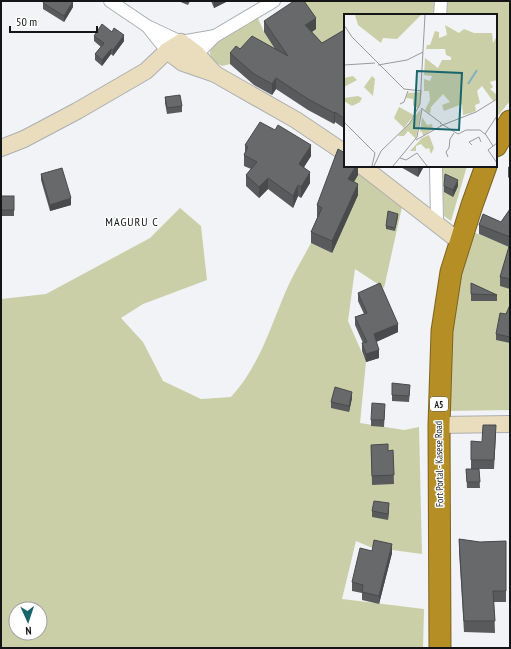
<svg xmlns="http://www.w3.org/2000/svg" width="511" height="649" font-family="'PT Sans Narrow',sans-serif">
<rect width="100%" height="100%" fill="#f1f3f6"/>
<!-- green -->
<g fill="#cbcfa8" fill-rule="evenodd">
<polygon points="298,1 437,1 436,15 345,15 345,47 314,59 305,36 316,29"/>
<polygon points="447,1 510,1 510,101 496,118 496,15 446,15"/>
<polygon points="257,16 264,32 274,47 267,55 222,66 211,60 210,52 214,42"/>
<polygon points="442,166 467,166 451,221 444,216"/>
<path d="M359,172l43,35 -18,81 -29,-19 -7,52 18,41 -6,61 44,7 15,-3 3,127 -52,-7 -14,-6 -14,58 82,10 -1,39h-422v-349l45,-5 104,-56 30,-30 21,18 6,54 -64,24 -22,14 22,24 20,39 38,18 30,-2c27,-29 39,-68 54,-104 7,-17 17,-33 26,-50l21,10 3,-68 20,-7zM16,609h24v24h-24z"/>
<polygon points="468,230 510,247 510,410 447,411 445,350"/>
</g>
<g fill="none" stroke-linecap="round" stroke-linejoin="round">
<defs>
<g id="street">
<polyline points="110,1 147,26 181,42 215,36"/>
<polyline points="440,15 441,1"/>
<polyline points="147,26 167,51"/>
<polyline points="197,54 215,36 274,1"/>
<polyline points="436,166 437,222"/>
</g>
<g id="secondary">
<polyline points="167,51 183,63 215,74 296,120 345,153"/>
<polyline points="1,148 24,139 77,111 146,71 167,51 181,42 197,54 215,74"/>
<polyline points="362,166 460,242"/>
<polyline points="439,425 510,424"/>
</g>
<g id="highway">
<polyline points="496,146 510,121"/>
<polyline points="440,648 439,425 442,331 451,272 472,205 486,166"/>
</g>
</defs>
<!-- street casing -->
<use href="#street" stroke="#acaeb1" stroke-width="14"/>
<!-- secondary casing -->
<use href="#secondary" stroke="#acaeb1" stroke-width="18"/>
<!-- highway casing -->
<use href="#highway" stroke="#7d6420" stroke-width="23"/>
<!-- street -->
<use href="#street" stroke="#fff" stroke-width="12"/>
<!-- secondary -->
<use href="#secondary" stroke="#e9ddbe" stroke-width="16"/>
<!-- highway -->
<use href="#highway" stroke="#b58f25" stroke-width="21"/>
</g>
<!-- wall -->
<g fill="#595a5c">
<polygon points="178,1 190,1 188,5"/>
<polygon points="211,1 228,1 214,8"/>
<polygon points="43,3 73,7 64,22 43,9"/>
<polygon points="264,21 316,29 312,32 322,43 345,32 345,129 335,122 334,124 308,110 276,89 272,95 254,85 230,64 230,53 240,49 275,49 264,32"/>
<polygon points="94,36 124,41 113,56 111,54 102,66 95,60 95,54 101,47 94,41"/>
<polygon points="165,97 182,106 182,112 167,114 165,103"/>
<polygon points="245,145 311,156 304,167 310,183 301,198 298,196 293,208 268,189 259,198 246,186 246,175 251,169 244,166 244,155 245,152"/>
<polygon points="358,166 358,175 354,182 358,195 332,253 311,243 311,232 317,218 317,205"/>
<polygon points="399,166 423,166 423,168 418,177"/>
<polygon points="510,166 510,179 508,177 508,167"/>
<polygon points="41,174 71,205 50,211 41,180"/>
<polygon points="444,186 458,186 453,197 444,192"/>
<polygon points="1,196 14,210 14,216 1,216"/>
<polygon points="510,209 510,289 500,286 500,277 509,247 479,234 479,225 501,222"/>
<polygon points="398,217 395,231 386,229 386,226"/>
<polygon points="471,283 497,295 497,301 471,301"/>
<polygon points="358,293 398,332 376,342 379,358 366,362 362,351 362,343 363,343 355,325 355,317 364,314 358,301"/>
<polygon points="510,305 510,343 496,340 496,334 506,314"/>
<polygon points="392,383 410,391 409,402 392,401"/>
<polygon points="352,398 349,412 331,408 331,402"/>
<polygon points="385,410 384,427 371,426 371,420"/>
<polygon points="496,434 494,469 471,469 471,441 482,442"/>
<polygon points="371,445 388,451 393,450 394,484 372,485"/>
<polygon points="466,469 479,469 480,488 467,488"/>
<polygon points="389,509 388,520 372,517 372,511"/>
<polygon points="459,539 480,542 506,541 506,602 494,602 495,633 464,632 459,551"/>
<polygon points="372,551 392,553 379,604 362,600 362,593 352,591 352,582"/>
</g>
<!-- shaded-wall -->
<g fill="#484a4b">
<polygon points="73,1 73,7 64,22 64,16"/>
<polygon points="214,1 228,1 214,8"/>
<polygon points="316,18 316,29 305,36 305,25"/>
<polygon points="124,35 124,41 113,56 113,50"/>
<polygon points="111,49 111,54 102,66 102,60"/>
<polygon points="276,78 276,89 272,95 272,84"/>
<polygon points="335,112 335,122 334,124 334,113"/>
<polygon points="311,145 311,156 299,175 299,164"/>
<polygon points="356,166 358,166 358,175 348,191 348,179"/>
<polygon points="418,166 423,166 423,168 418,177"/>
<polygon points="310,172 310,183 301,198 301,187"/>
<polygon points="268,178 268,189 259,198 259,187"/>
<polygon points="458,180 458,186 453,197 453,190"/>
<polygon points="358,184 358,195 332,253 332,241"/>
<polygon points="298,185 298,196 293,208 293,196"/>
<polygon points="71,198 71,205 50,211 50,205"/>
<polygon points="398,324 398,332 374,343 374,334"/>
<polygon points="379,350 379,358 366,362 366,354"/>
<polygon points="352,392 352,398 349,412 349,406"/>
<polygon points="389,503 389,509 388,520 388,514"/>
<polygon points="392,544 392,553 379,604 379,596"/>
</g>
<!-- building -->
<g fill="#67696b" stroke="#484a4b">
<polygon points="44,1 73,1 64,16 43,3"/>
<polygon points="294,1 304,1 316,18 305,25 322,43 344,30 345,32 345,119 335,112 334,113 308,99 276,78 272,84 254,74 230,53 236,46 240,49 252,36 288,56 264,21"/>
<polygon points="102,24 112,32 114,28 124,35 113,50 111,49 102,60 95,54 104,43 94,36"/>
<polygon points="180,95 182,106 167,108 165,97"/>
<polygon points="260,122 275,130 278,125 311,145 299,164 310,172 301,187 298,185 293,196 268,178 259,187 246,175 257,162 244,155 248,147 245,145"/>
<polygon points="338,149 345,153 345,166 356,166 348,179 358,184 332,241 311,232 322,208 317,205"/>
<polygon points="62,168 71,198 50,205 41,174"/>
<polygon points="445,174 458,180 453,190 444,186"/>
<rect x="1" y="196" width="13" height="14"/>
<polygon points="510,209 510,237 479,225 483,214 501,222"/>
<polygon points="388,211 398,214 395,228 386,226"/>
<polygon points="510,243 510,279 500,277"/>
<polygon points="380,283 398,324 374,334 379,350 366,354 362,343 367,342 355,317 367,313 358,293"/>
<polygon points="471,283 497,295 471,294"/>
<polygon points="510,305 510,337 496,334 500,313 506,314"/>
<polygon points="392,383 410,385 409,396 392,395"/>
<polygon points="335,387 352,392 349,406 331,402"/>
<polygon points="372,403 385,404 384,420 371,420"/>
<polygon points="483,425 496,425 494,460 471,460 471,441 482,442"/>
<polygon points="388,444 388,451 393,450 394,475 372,476 371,445"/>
<polygon points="466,469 479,469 480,482 467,482"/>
<polygon points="374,501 389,503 388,514 372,511"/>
<polygon points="459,539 480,542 506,541 506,591 493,591 495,621 464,621"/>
<polygon points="374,540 392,544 379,596 362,592 363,585 352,582 360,548 372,551"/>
</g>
<g text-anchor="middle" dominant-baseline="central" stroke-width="3" stroke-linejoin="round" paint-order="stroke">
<!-- shield labels -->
<rect fill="#fff" stroke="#5a5b5c" stroke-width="1" x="430" y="397" width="18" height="14" rx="3"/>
<g font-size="9" font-weight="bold" fill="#141516">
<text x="439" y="404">A5</text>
</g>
<!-- street labels -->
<g font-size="10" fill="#141516" stroke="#fff">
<text transform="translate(439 464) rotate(-91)">Fort Portal - Kasese Road</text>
</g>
<!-- quarter labels -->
<g font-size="12" letter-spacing="1" fill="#141516" stroke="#fff">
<text x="132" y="221">MAGURU C</text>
</g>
</g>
<!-- overview -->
<g transform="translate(344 14)">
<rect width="153" height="153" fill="#f1f3f6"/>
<path d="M11,1h66l-24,24 -14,-1 -2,5 -23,-18zM101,11l14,8 5,-4 10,4h18l1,10 4,-7v44l-7,2 3,5 -3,2 7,6 -1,4 -3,2 -11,-15 -5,5 3,12 -5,2 1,6 -5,2 -8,2 -1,-11 -18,7 -2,-6 8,-3 -7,-8 -12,13 -1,7 -5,-4 5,-10 -1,-9h-5v-12l6,2 2,-5 -8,-1 1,-17 13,10 4,-8h9v-3l-5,-2 -1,-6h-19l1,-4h3l5,-14 4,1v6l8,-3zM9,62l4,4 -13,7v-9zM28,62l3,3 -2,17 -9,-9zM78,78l-3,16 -6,-2v-7l-7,-1 2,-5zM14,82l4,2 -2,4 -8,4 -8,-5v-3zM55,93l15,8 -10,13 -10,-10zM77,95l-5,30 -8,-8 -4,5h-6zM78,103l5,8 5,-1 1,5 -10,7 -1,-5 -2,2zM85,121l5,13 -3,6 -2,-6 -3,1 -5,-5 -5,2v5h-6l12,-13z" fill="#cbcfa8"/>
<path fill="none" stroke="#80b0c0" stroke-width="2" d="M124,70l9,-14"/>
<path fill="none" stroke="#999a9c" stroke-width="1" d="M0,11l8,12 52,52 18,2M0,51l31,-2M34,51l29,-5 16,-8M56,90l4,-2 4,-11M77,94l20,15M1,109l30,30 -3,13M96,109l18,11 8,-4h14l6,5 7,11M96,112l36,-14 21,-13M141,120l12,-18M72,126l25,-14M153,129l-9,7 9,13M128,131l-3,-3 10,-5 2,5M104,143l-2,-5 3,-4 1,-9 4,-6M56,144l6,2 11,-7 10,13M30,152l7,-15 29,-28 10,-19 5,-89M49,152l24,-29 5,-28"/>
<path fill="#18666c" fill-opacity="0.15" stroke="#18666c" stroke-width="2" d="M73,57l45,2 -3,57 -45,-2z"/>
<rect width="153" height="153" fill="none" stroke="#141516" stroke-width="2"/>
</g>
<!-- border -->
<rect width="511" height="649" fill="none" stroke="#141516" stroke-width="4"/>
<!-- north arrow -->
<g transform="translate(28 621) rotate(177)"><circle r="19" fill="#ffffff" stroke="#a1a1a2"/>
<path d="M0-3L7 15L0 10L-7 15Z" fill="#18666c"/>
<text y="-6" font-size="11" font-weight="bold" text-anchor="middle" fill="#141516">N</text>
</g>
<!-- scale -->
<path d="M10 26v6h87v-6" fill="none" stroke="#141516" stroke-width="2"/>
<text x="16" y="26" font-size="12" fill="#141516" stroke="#ffffff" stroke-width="3" paint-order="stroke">50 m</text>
</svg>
